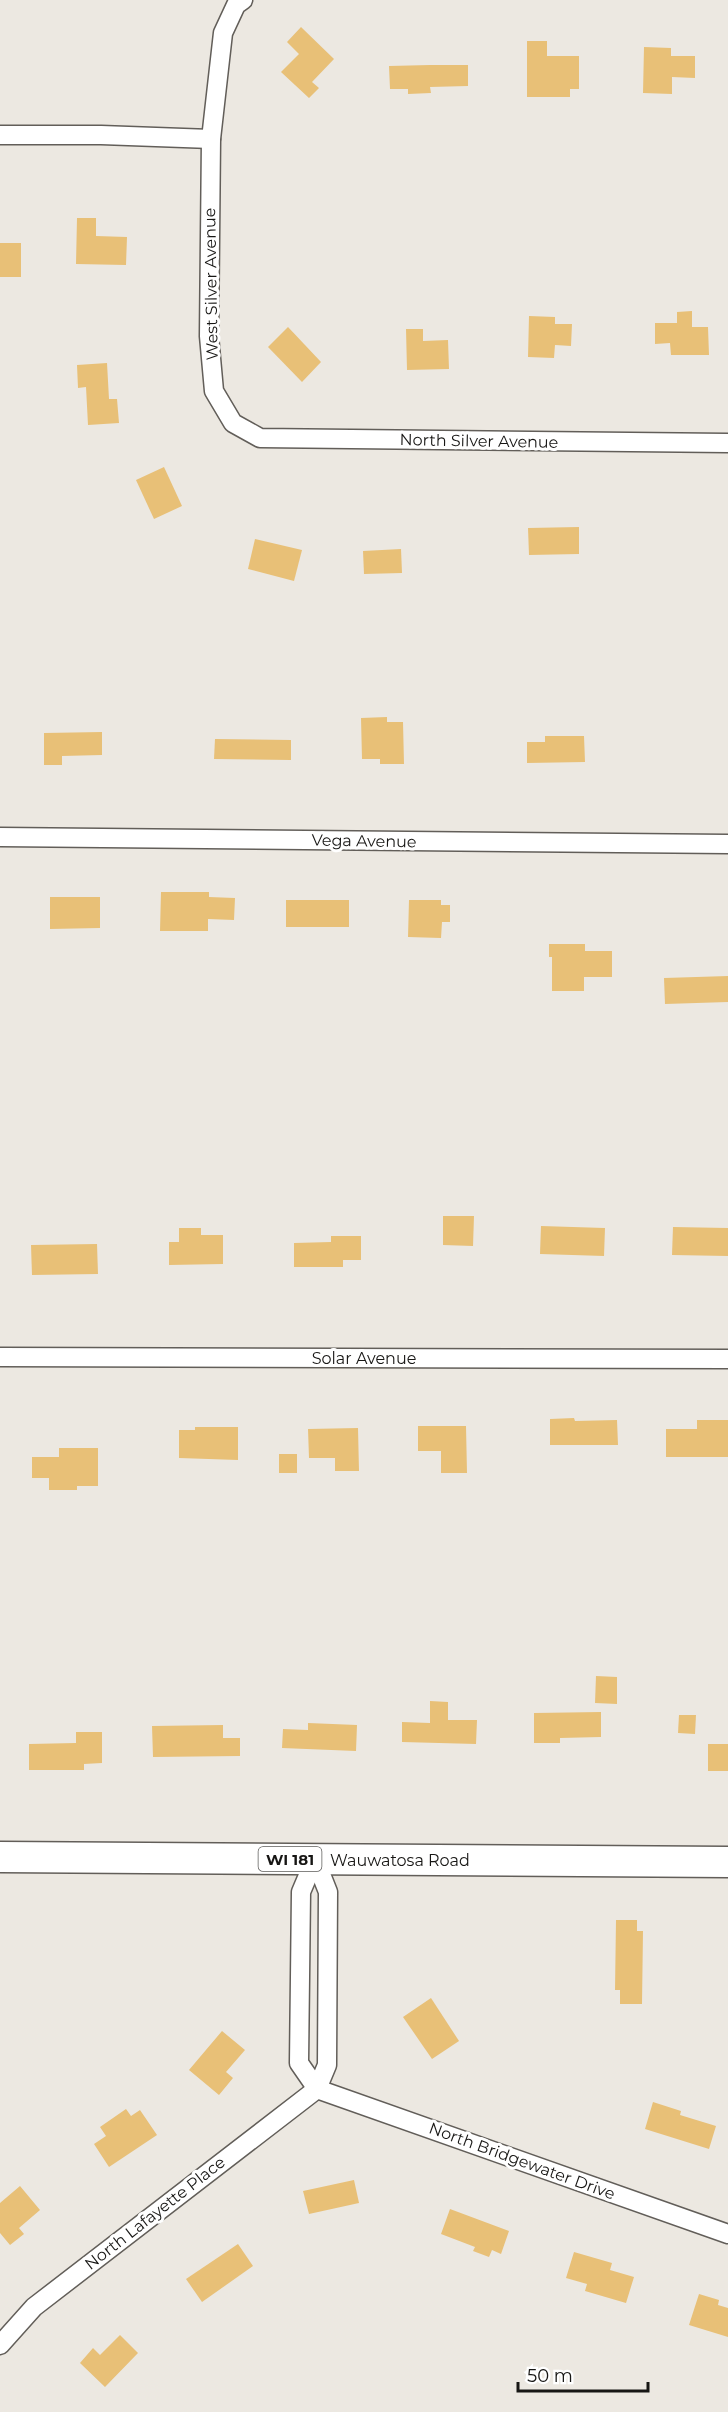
<svg xmlns="http://www.w3.org/2000/svg" width="728" height="2412" font-family="Montserrat,sans-serif">
<rect width="100%" height="100%" fill="#ece8e1"/>
<!-- building -->
<g fill="#e8c077">
<polygon points="301,27 334,59 312,82 319,88 309,98 281,72 299,54 287,42"/>
<polygon points="527,41 547,41 547,56 579,56 579,89 570,89 570,97 527,97"/>
<polygon points="644,47 671,48 671,56 695,56 695,78 672,77 672,94 643,93"/>
<polygon points="430,65 468,65 468,86 430,87 431,93 408,94 408,89 390,89 389,66"/>
<polygon points="77,218 96,218 96,236 127,237 126,265 76,264"/>
<rect x="0" y="243" width="21" height="34"/>
<polygon points="692,311 692,327 708,327 709,355 671,355 670,343 655,344 655,323 677,323 677,312"/>
<polygon points="529,316 555,317 555,324 572,324 571,346 555,345 554,358 528,357"/>
<polygon points="288,327 321,362 302,382 268,347"/>
<polygon points="406,329 423,329 423,341 448,340 449,369 407,370"/>
<polygon points="107,363 109,399 117,399 119,423 88,425 86,387 78,388 77,365"/>
<polygon points="164,467 182,506 154,519 136,480"/>
<polygon points="579,527 579,554 529,555 528,528"/>
<polygon points="255,539 302,550 294,581 248,569"/>
<polygon points="401,549 402,573 364,574 363,551"/>
<polygon points="387,717 387,722 403,722 404,764 380,764 380,759 362,759 361,718"/>
<polygon points="102,732 102,755 62,756 62,765 44,765 44,733"/>
<polygon points="545,736 584,736 585,762 527,763 527,742 545,742"/>
<polygon points="215,739 291,740 291,760 214,759"/>
<polygon points="161,892 209,892 209,897 235,898 234,920 208,919 208,931 160,931"/>
<polygon points="50,897 100,897 100,928 50,929"/>
<rect x="286" y="900" width="63" height="27"/>
<polygon points="409,900 441,900 441,905 450,905 450,922 442,922 441,938 408,937"/>
<polygon points="549,944 585,944 585,951 612,951 612,977 584,977 584,991 552,991 552,957 549,957"/>
<polygon points="728,976 728,1002 665,1004 664,978"/>
<polygon points="443,1216 474,1216 473,1246 443,1245"/>
<polygon points="541,1226 605,1228 604,1256 540,1254"/>
<polygon points="673,1227 728,1228 728,1256 672,1255"/>
<polygon points="179,1228 201,1228 201,1235 223,1235 223,1264 169,1265 169,1242 179,1242"/>
<polygon points="331,1236 361,1236 361,1260 343,1260 343,1267 294,1267 294,1243 331,1242"/>
<polygon points="97,1244 98,1274 32,1275 31,1245"/>
<polygon points="574,1418 575,1421 617,1420 618,1445 550,1445 550,1419"/>
<polygon points="697,1420 728,1420 728,1457 666,1457 666,1429 697,1429"/>
<polygon points="418,1426 466,1426 467,1473 441,1473 441,1451 418,1451"/>
<polygon points="195,1427 238,1427 238,1460 179,1458 179,1430 195,1430"/>
<polygon points="358,1428 359,1471 335,1471 335,1458 309,1458 308,1429"/>
<polygon points="59,1448 98,1448 98,1486 77,1486 77,1490 49,1490 49,1478 32,1478 32,1457 59,1457"/>
<rect x="279" y="1454" width="18" height="19"/>
<polygon points="596,1676 617,1677 617,1704 595,1703"/>
<polygon points="430,1701 448,1702 448,1720 477,1720 476,1744 402,1742 402,1722 430,1723"/>
<polygon points="601,1712 601,1737 560,1738 560,1743 534,1743 534,1713"/>
<polygon points="679,1715 696,1715 695,1734 678,1733"/>
<polygon points="308,1723 357,1725 356,1751 282,1748 283,1729 308,1730"/>
<polygon points="223,1725 223,1738 240,1738 240,1756 153,1757 152,1726"/>
<polygon points="76,1732 102,1732 102,1763 84,1764 84,1770 29,1770 29,1744 76,1743"/>
<rect x="708" y="1744" width="20" height="27"/>
<polygon points="616,1920 637,1920 637,1931 643,1931 642,2004 620,2004 620,1990 615,1990"/>
<polygon points="431,1998 459,2041 432,2059 403,2017"/>
<polygon points="222,2031 245,2050 226,2072 233,2078 219,2095 189,2070"/>
<polygon points="653,2102 681,2111 680,2115 716,2126 709,2149 645,2129"/>
<polygon points="126,2109 131,2116 140,2110 157,2135 109,2167 94,2144 106,2136 100,2127"/>
<polygon points="354,2180 359,2203 309,2214 303,2191"/>
<polygon points="20,2186 40,2210 19,2228 24,2234 10,2245 0,2233 0,2203"/>
<polygon points="450,2209 509,2231 501,2254 492,2250 489,2257 473,2251 475,2247 441,2234"/>
<polygon points="238,2244 253,2266 202,2302 186,2279"/>
<polygon points="574,2252 612,2263 610,2270 634,2277 626,2303 585,2291 587,2284 566,2278"/>
<polygon points="699,2294 719,2300 718,2305 728,2308 728,2337 689,2325"/>
<polygon points="120,2335 138,2353 105,2387 80,2363 93,2348 100,2355"/>
</g>
<g fill="none" stroke-linecap="round" stroke-linejoin="round">
<defs>
<g id="street">
<polyline points="243,0 236,5 223,33 211,139 209,336 214,391 233,423 260,438 728,443"/>
<polyline points="0,135 101,135 211,139"/>
<polyline points="0,837 728,844"/>
<polyline points="0,1357 728,1359"/>
<polyline points="315,1859 301,1892 299,2063 317,2089 728,2234"/>
<polyline points="0,2345 34,2307 317,2089 327,2065 328,1892 315,1859"/>
</g>
<polyline id="primary" points="0,1857 728,1862"/>
</defs>
<!-- street casing -->
<use href="#street" stroke="#625e59" stroke-width="21"/>
<!-- primary casing -->
<use href="#primary" stroke="#625e59" stroke-width="33"/>
<!-- street -->
<use href="#street" stroke="#fff" stroke-width="18"/>
<!-- primary -->
<use href="#primary" stroke="#fff" stroke-width="30"/>
</g>
<g text-anchor="middle" dominant-baseline="central" stroke-width="6" stroke-linejoin="round" paint-order="stroke">
<!-- shield labels -->
<rect fill="#fff" stroke="#5d5c5a" stroke-width="1.5" x="258.5" y="1847" width="63" height="24" rx="4.5"/>
<g font-size="15" font-weight="bold" fill="#171614">
<text x="290" y="1859">WI 181</text>
</g>
<!-- street labels -->
<g font-size="16" fill="#171614" stroke="#fff">
<text transform="translate(211 284) rotate(-91)">West Silver Avenue</text>
<text transform="translate(479 441) rotate(1)">North Silver Avenue</text>
<text transform="translate(364 841) rotate(1)">Vega Avenue</text>
<text x="364" y="1358">Solar Avenue</text>
<text x="400" y="1860">Wauwatosa Road</text>
<text transform="translate(522 2161) rotate(20)">North Bridgewater Drive</text>
<text transform="translate(155 2213) rotate(-38)">North Lafayette Place</text>
</g>
</g>
<!-- scale -->
<path d="M518 2382v9h130v-9" fill="none" stroke="#171614" stroke-width="3"/>
<text x="527" y="2382" font-size="18" fill="#171614" stroke="#ffffff" stroke-width="4.5" paint-order="stroke">50 m</text>
</svg>
